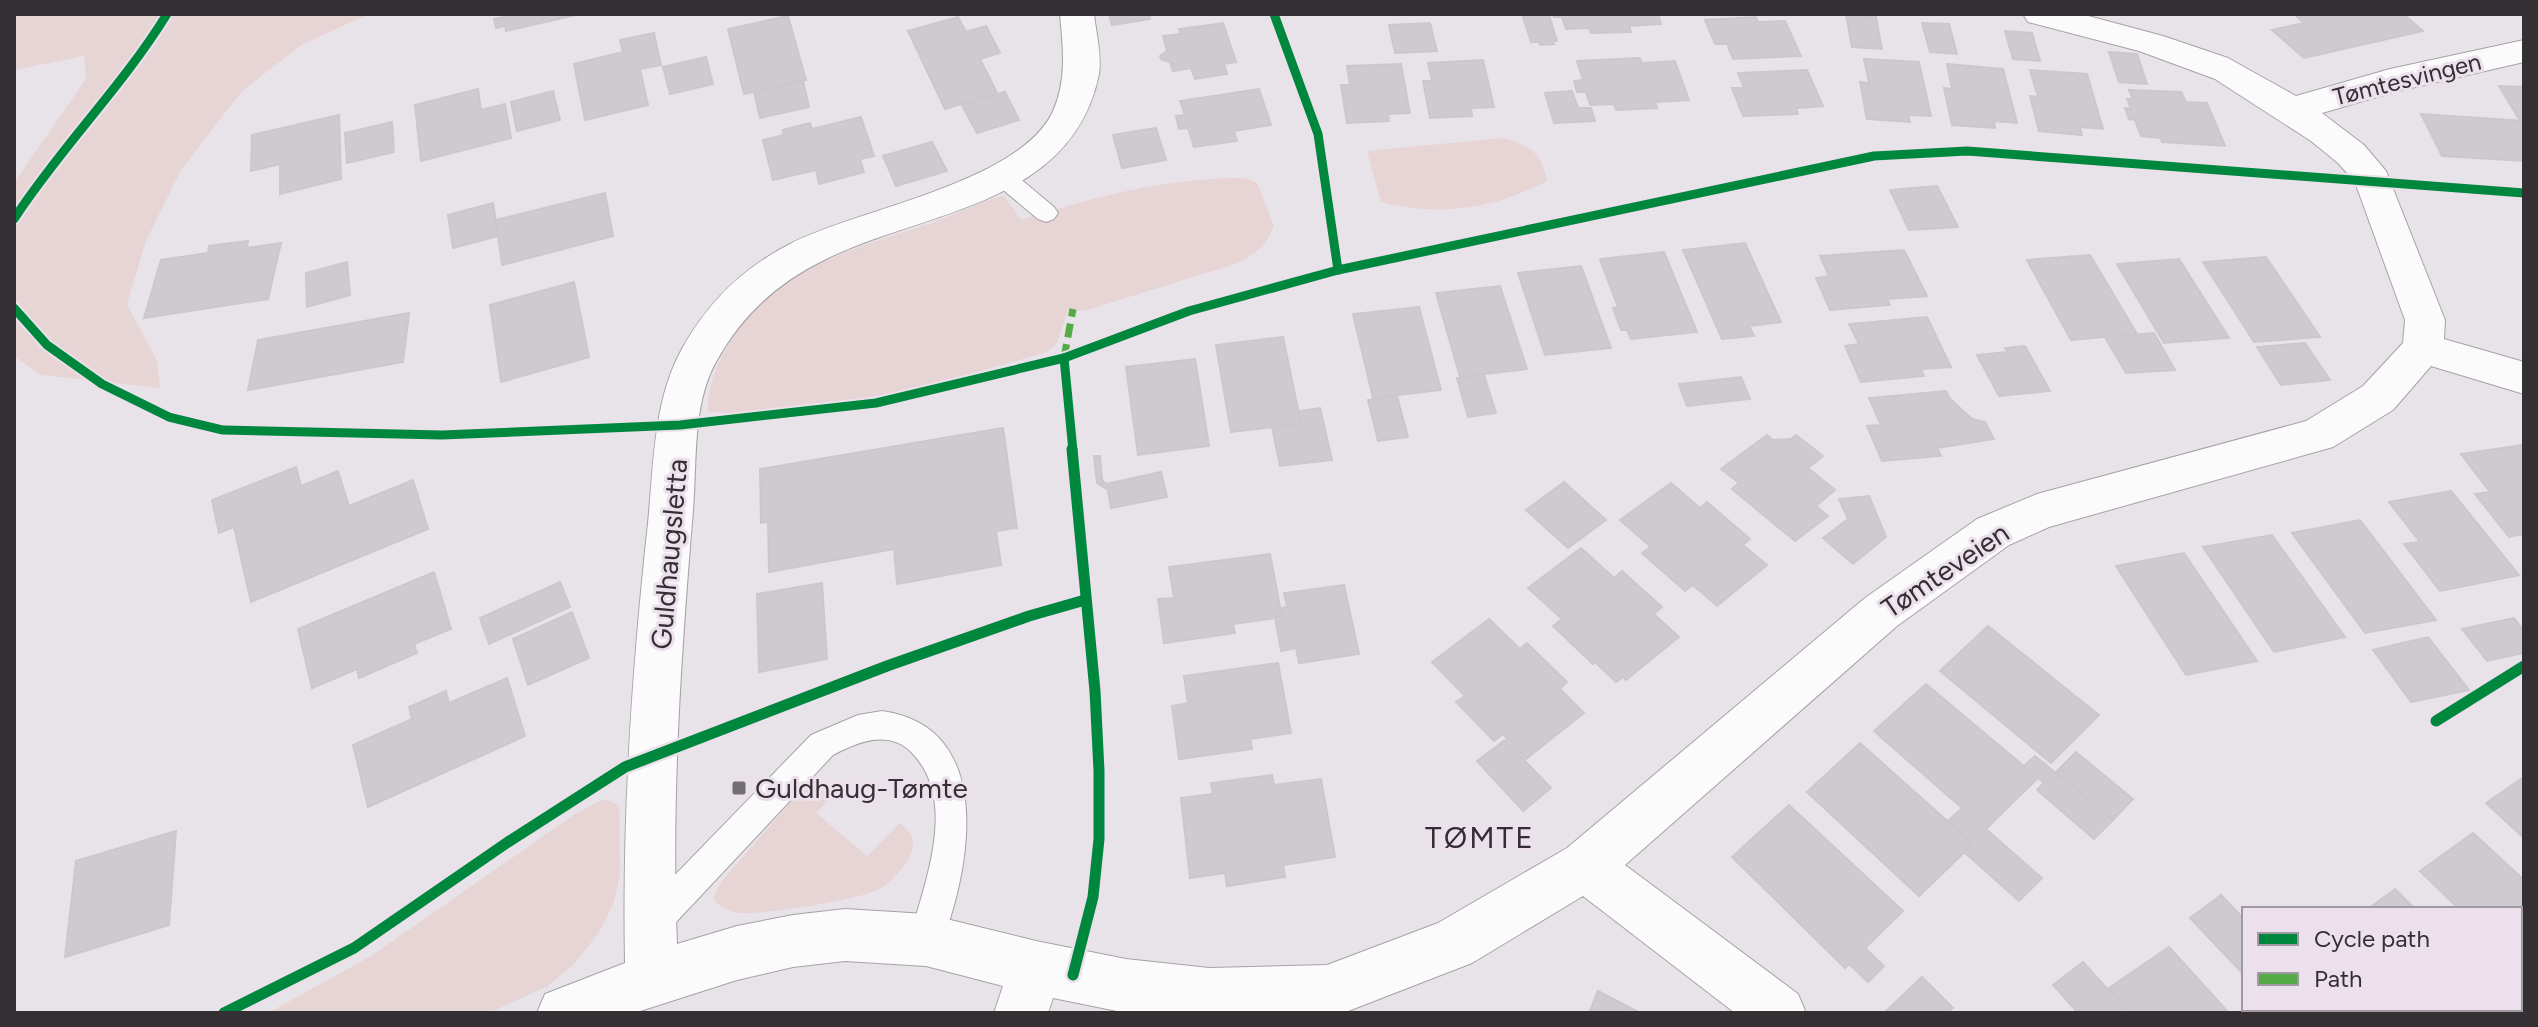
<svg xmlns="http://www.w3.org/2000/svg" width="2538" height="1027" font-family="Figtree,sans-serif">
<rect width="100%" height="100%" fill="#e8e3e8"/>
<!-- green -->
<g fill="#e7d4d5">
<polygon points="14,14 369,14 303,44 242,91 181,170 146,241 127,304 157,361 160,388 41,375 14,356 14,183 86,79 84,56 14,70"/>
<path d="M1503,138c28,8 38,14 44,43 -53,28 -108,36 -166,21l-14,-51z"/>
<path d="M1245,178l12,5 17,43c-8,20 -18,27 -36,37l-154,48 -16,-1 -12,35 -9,7 -97,28 -67,15 -139,20 -36,-4c-1,-24 8,-44 19,-64 47,-81 122,-96 204,-124 21,-7 42,-17 63,-25l10,-2 17,24c72,-23 149,-43 224,-42z"/>
<path d="M809,788l27,4 -20,21 51,43 33,-33c6,6 13,11 13,20 1,16 -21,40 -36,47 -20,10 -116,25 -139,23 -10,-2 -20,-7 -25,-15l8,-16 74,-85z"/>
<polygon points="601,800 611,801 619,806 620,877 613,904 600,931 575,963 548,986 489,1013 268,1013 371,956 575,814"/>
</g>
<!-- building -->
<g fill="#cecbd0" stroke="#cbc8cd" stroke-width="2">
<polygon points="503,14 580,14 506,31 505,26 496,28 494,19 504,17"/>
<polygon points="1109,14 1149,14 1150,19 1112,25"/>
<polygon points="1553,14 1658,14 1661,24 1629,26 1631,32 1591,33 1589,28 1566,29 1562,17 1554,17"/>
<polygon points="2294,14 2403,14 2423,31 2304,58 2272,30 2304,23"/>
<polygon points="1549,15 1557,41 1553,41 1554,44 1540,45 1539,42 1531,42 1523,17"/>
<polygon points="1846,15 1876,17 1882,49 1852,47"/>
<polygon points="788,16 806,80 744,94 728,29"/>
<polygon points="958,17 966,32 986,26 1000,53 980,59 997,93 945,109 908,31"/>
<polygon points="1756,17 1758,22 1785,21 1801,56 1733,59 1727,44 1715,44 1705,20"/>
<polygon points="1223,23 1236,62 1224,64 1227,74 1195,79 1191,68 1173,71 1170,62 1162,60 1160,56 1167,51 1163,36 1181,34 1179,29"/>
<polygon points="1430,23 1437,51 1395,53 1389,25"/>
<polygon points="1922,23 1949,24 1957,54 1930,52"/>
<polygon points="2005,31 2032,33 2040,61 2013,59"/>
<polygon points="654,33 661,65 640,69 648,105 585,120 574,64 623,52 620,40"/>
<polygon points="2109,52 2137,54 2147,84 2119,82"/>
<polygon points="706,57 713,84 670,94 663,67"/>
<polygon points="1640,58 1642,63 1675,61 1689,100 1655,102 1657,108 1616,110 1614,104 1590,105 1586,92 1577,92 1574,81 1583,80 1577,61"/>
<polygon points="1864,59 1919,62 1931,116 1908,115 1910,122 1867,119 1860,82 1869,83"/>
<polygon points="1483,60 1494,107 1471,108 1472,116 1430,118 1423,81 1432,81 1428,63"/>
<polygon points="1401,64 1410,113 1388,114 1389,121 1347,123 1341,85 1350,85 1347,66"/>
<polygon points="1947,64 2003,69 2017,123 1994,121 1995,128 1952,125 1944,88 1952,89"/>
<polygon points="1807,70 1823,106 1796,108 1798,114 1743,116 1732,88 1744,88 1738,73"/>
<polygon points="2030,70 2087,74 2103,129 2080,127 2082,135 2039,131 2030,96 2038,97"/>
<polygon points="803,81 809,107 760,118 754,92"/>
<polygon points="2499,86 2524,87 2524,119 2519,119"/>
<polygon points="478,89 481,110 505,104 511,138 421,161 415,105"/>
<polygon points="1259,89 1271,125 1234,131 1237,141 1194,147 1188,128 1179,129 1176,116 1185,115 1180,101"/>
<polygon points="2129,90 2181,92 2186,102 2207,103 2225,146 2162,142 2161,138 2141,136 2135,120 2129,119 2125,108 2131,109 2127,99 2133,99"/>
<polygon points="553,91 560,120 517,131 511,102"/>
<polygon points="1572,91 1578,108 1591,108 1595,121 1554,123 1545,93"/>
<polygon points="1005,92 1019,120 977,133 962,105"/>
<polygon points="2421,114 2524,121 2524,161 2442,156"/>
<polygon points="339,115 341,179 280,194 280,164 251,171 252,135"/>
<polygon points="861,117 874,156 860,159 864,172 819,184 816,170 773,180 763,140 784,135 783,130 810,123 812,129"/>
<polygon points="392,122 394,152 347,163 345,133"/>
<polygon points="1156,128 1166,160 1122,168 1113,135"/>
<polygon points="932,142 947,171 896,186 883,156"/>
<polygon points="1937,186 1958,227 1909,230 1890,190"/>
<polygon points="605,193 613,236 502,265 496,220"/>
<polygon points="493,203 498,236 453,248 448,215"/>
<polygon points="248,241 247,248 281,243 268,299 144,318 161,260 208,253 209,246"/>
<polygon points="1745,243 1781,322 1749,326 1754,336 1722,339 1683,250"/>
<polygon points="1904,250 1927,296 1887,299 1890,305 1830,310 1816,278 1829,276 1820,256"/>
<polygon points="1664,252 1697,332 1631,339 1627,330 1621,330 1613,308 1618,307 1600,259"/>
<polygon points="2090,255 2137,334 2071,340 2027,260"/>
<polygon points="2266,257 2320,337 2254,342 2203,262"/>
<polygon points="2179,259 2229,338 2164,343 2117,264"/>
<polygon points="347,262 350,295 307,307 306,273"/>
<polygon points="1581,266 1611,348 1545,355 1518,273"/>
<polygon points="574,282 589,357 501,382 490,305"/>
<polygon points="1500,286 1527,369 1460,377 1436,293"/>
<polygon points="1419,307 1441,390 1373,398 1353,314"/>
<polygon points="409,313 403,362 248,390 258,340"/>
<polygon points="1927,317 1951,367 1921,369 1924,376 1861,382 1845,346 1859,344 1849,324"/>
<polygon points="2154,333 2175,370 2126,373 2105,337"/>
<polygon points="1283,337 1301,424 1231,432 1216,345"/>
<polygon points="2305,343 2330,380 2281,385 2257,347"/>
<polygon points="2025,346 2050,391 1999,396 1977,355 2008,352 2005,348"/>
<polygon points="1195,359 1209,446 1138,455 1126,367"/>
<polygon points="1484,375 1496,413 1468,417 1457,378"/>
<polygon points="1741,377 1750,399 1687,406 1679,384"/>
<polygon points="1946,391 1949,398 1972,419 1985,422 1994,439 1937,448 1941,456 1882,461 1867,426 1881,425 1869,398"/>
<polygon points="1397,396 1408,437 1378,441 1368,400"/>
<polygon points="1320,408 1332,460 1280,466 1272,427 1301,424 1299,411"/>
<polygon points="1003,428 1017,528 996,531 1001,565 897,584 894,549 769,572 768,522 761,523 760,469"/>
<polygon points="1767,435 1773,440 1791,439 1796,435 1823,456 1808,468 1835,490 1816,506 1828,516 1795,541 1732,489 1739,483 1721,469"/>
<polygon points="2524,445 2524,534 2509,537 2475,494 2490,492 2461,454"/>
<polygon points="1094,456 1100,456 1102,480 1106,484 1161,472 1167,497 1111,508 1108,490 1097,483"/>
<polygon points="296,467 301,486 338,471 349,506 413,480 428,529 251,602 234,527 219,533 212,500"/>
<polygon points="1564,482 1606,520 1568,548 1526,510"/>
<polygon points="1671,483 1700,508 1707,502 1750,539 1743,545 1767,565 1717,606 1693,585 1685,591 1642,553 1651,547 1620,520"/>
<polygon points="2451,491 2519,575 2440,591 2404,544 2420,542 2389,502"/>
<polygon points="1869,496 1886,537 1853,564 1823,538 1848,519 1839,499"/>
<polygon points="2360,520 2436,620 2365,633 2292,533"/>
<polygon points="2272,535 2345,637 2274,652 2203,547"/>
<polygon points="1581,548 1614,578 1622,571 1662,607 1654,614 1679,637 1626,680 1623,677 1616,682 1595,662 1593,664 1553,626 1562,619 1528,588"/>
<polygon points="2184,553 2257,661 2186,675 2116,566"/>
<polygon points="1270,554 1282,617 1233,624 1235,633 1164,643 1158,599 1174,598 1169,567"/>
<polygon points="434,572 451,629 414,644 417,653 359,678 357,669 312,688 298,629"/>
<polygon points="560,582 570,607 489,644 480,618"/>
<polygon points="822,583 827,659 759,672 757,594"/>
<polygon points="1344,585 1359,654 1299,663 1296,648 1281,651 1275,617 1282,617 1280,608 1287,607 1284,593"/>
<polygon points="572,612 589,658 528,685 513,639"/>
<polygon points="2514,618 2524,631 2524,653 2487,661 2462,629"/>
<polygon points="1489,619 1520,649 1527,643 1567,682 1560,689 1584,713 1526,759 1503,734 1494,741 1456,702 1465,696 1432,662"/>
<polygon points="1988,626 2099,715 2051,763 1940,671"/>
<polygon points="2428,637 2469,690 2411,702 2373,650"/>
<polygon points="1278,663 1291,733 1250,739 1252,749 1179,759 1172,706 1188,703 1184,676"/>
<polygon points="507,678 525,736 368,807 353,745 412,719 409,707 446,691 449,703"/>
<polygon points="1926,684 2038,778 1986,829 1874,731"/>
<polygon points="1505,740 1551,788 1523,811 1477,761"/>
<polygon points="1860,743 1973,844 1919,896 1807,792"/>
<polygon points="2076,752 2133,799 2113,820 2056,772"/>
<polygon points="2035,756 2113,820 2094,839 2037,790 2044,783 2024,766"/>
<polygon points="1272,775 1274,785 1321,779 1335,857 1283,865 1285,877 1227,886 1225,873 1190,878 1181,798 1213,794 1211,783"/>
<polygon points="2524,777 2524,838 2486,803"/>
<polygon points="1789,805 1903,911 1865,948 1884,966 1868,982 1849,964 1845,968 1732,857"/>
<polygon points="1962,808 2042,878 2019,901 1964,852 1973,844 1948,821"/>
<polygon points="176,831 169,925 65,957 76,861"/>
<polygon points="2473,833 2524,880 2524,985 2520,981 2520,909 2456,909 2458,908 2420,871"/>
<polygon points="2395,889 2415,909 2368,909"/>
<polygon points="2221,895 2241,916 2244,915 2244,975 2190,918"/>
<polygon points="2169,947 2229,1013 2131,1013 2109,988"/>
<polygon points="2083,962 2129,1013 2078,1013 2053,985"/>
<polygon points="1922,977 1953,1008 1947,1013 1884,1013"/>
<polygon points="1598,991 1640,1013 1589,1013"/>
<polygon points="2272,1009 2371,1009 2374,1013 2276,1013"/>
<polygon points="2403,1009 2474,1009 2478,1013 2407,1013"/>
</g>
<g fill="none" stroke-linecap="round" stroke-linejoin="round">
<defs>
<g id="service">
<polygon points="1004,170 1012,172 1054,207 1058,213 1054,219 1046,222 1038,219 996,184 992,178 996,172"/>
<path d="M882,711c117,16 88,164 56,241l-12,5 -12,-5 -5,-12c15,-56 50,-139 3,-187 -23,-24 -54,-11 -79,2l-170,181 -12,5 -12,-5 -5,-12 5,-12 172,-177 47,-20z"/>
</g>
<path id="minor" d="M1060,14h34c2,18 8,42 5,60 -27,133 -176,136 -275,186 -47,23 -83,56 -108,102 -24,42 -19,101 -23,148 -12,145 -22,289 -16,434l60,-18 56,-11 52,-6 81,5 110,27 90,18 83,9 118,-3 111,-42 129,-75 298,-250 112,-79 60,-25 269,-73 57,-35 40,-43 2,-23 -50,-138 -17,-19 -27,-22 -96,-62 -76,-28 -111,-29 -5,-8h58l82,22 65,22 68,38 94,-27 134,-29v22l-130,30 -72,21 42,32 22,26 59,149 -1,19 80,23v32l-93,-28 -38,44 -60,37 -284,80 -40,18 -112,81 -272,239 173,129 8,19h-71l-152,-117 -111,67 -129,50h-216l-74,-15 -5,15h-54l9,-27 -77,-20 -81,-5 -52,6 -56,13 -103,33h-97l8,-19 80,-31c-3,-148 7,-294 23,-440 6,-60 5,-123 35,-176 26,-46 60,-79 107,-103 67,-35 233,-61 264,-135 13,-32 9,-61 6,-95z"/>
</defs>
<!-- service casing -->
<use href="#service" stroke="#a5a2a6" stroke-width="2"/>
<!-- minor casing -->
<use href="#minor" stroke="#a5a2a6" stroke-width="2"/>
<!-- service -->
<use href="#service" fill="#fcfbfc" fill-rule="evenodd"/>
<!-- minor -->
<use href="#minor" fill="#fcfbfc" fill-rule="evenodd"/>
<!-- quiet -->
<polyline stroke="#54ab45" stroke-width="7" stroke-dasharray="14 7" stroke-linecap="butt" points="1064,358 1073,309"/>
<defs>
<g id="cycleway-far1">
<polyline points="1274,14 1318,134 1338,270"/>
<path d="M14,219c47,-72 108,-132 153,-205"/>
<polyline points="14,308 47,345 102,384 169,417 223,430 442,435 680,425 876,403 1064,358 1189,311 1338,270 1874,156 1967,151 2524,193"/>
<polyline points="1064,358 1073,451"/>
</g>
<g id="cycleway">
<polyline points="1072,449 1095,691 1099,771 1099,839 1093,897 1073,975"/>
<polyline points="2436,721 2524,666"/>
<polyline points="224,1013 354,948 508,842 625,767 887,666 1029,616 1085,600"/>
</g>
</defs>
<!-- cycleway-far1 casing -->
<use href="#cycleway-far1" stroke="#ebe0eb" stroke-width="13"/>
<!-- cycleway casing -->
<use href="#cycleway" stroke="#ebe0eb" stroke-width="16"/>
<!-- cycleway-far1 -->
<use href="#cycleway-far1" stroke="#00873e" stroke-width="9"/>
<!-- cycleway -->
<use href="#cycleway" stroke="#00873e" stroke-width="11"/>
</g>
<!-- markers -->
<rect fill="#726e72" stroke="#ebe0eb" stroke-width="3" x="731" y="780" width="16" height="16" rx="4"/>
<g text-anchor="middle" dominant-baseline="central" stroke-width="6" stroke-linejoin="round" paint-order="stroke">
<!-- far-street labels -->
<g font-size="24" fill="#332f33" stroke="#ebe0eb">
<text transform="translate(2407 79) rotate(-14)">Tømtesvingen</text>
</g>
<!-- street labels -->
<g font-size="28" fill="#332f33" stroke="#ebe0eb">
<text transform="translate(669 554) rotate(-85)">Guldhaugsletta</text>
<text transform="translate(1945 570) rotate(-34)">Tømteveien</text>
</g>
<!-- poi labels -->
<g font-size="28" fill="#332f33" stroke="#ebe0eb" text-anchor="start">
<text x="755" y="788">Guldhaug-Tømte</text>
</g>
<!-- neighbourhood labels -->
<g font-size="30" letter-spacing="2" fill="#342c34" stroke="#ebe0eb">
<text x="1480" y="837">TØMTE</text>
</g>
</g>
<!-- border -->
<rect width="2538" height="1027" fill="none" stroke="#332f33" stroke-width="32"/>
<!-- legend -->
<rect x="2242" y="907" width="280" height="104" fill="#ebe0eb" stroke="#a199a1" stroke-width="2"/>
<rect x="2258" y="933" width="40" height="12" fill="#00873e" stroke="#a199a1" stroke-width="2"/>
<text x="2314" y="947" font-size="24" fill="#332f33">Cycle path</text>
<rect x="2258" y="973" width="40" height="12" fill="#54ab45" stroke="#a199a1" stroke-width="2"/>
<text x="2314" y="987" font-size="24" fill="#332f33">Path</text>
</svg>
